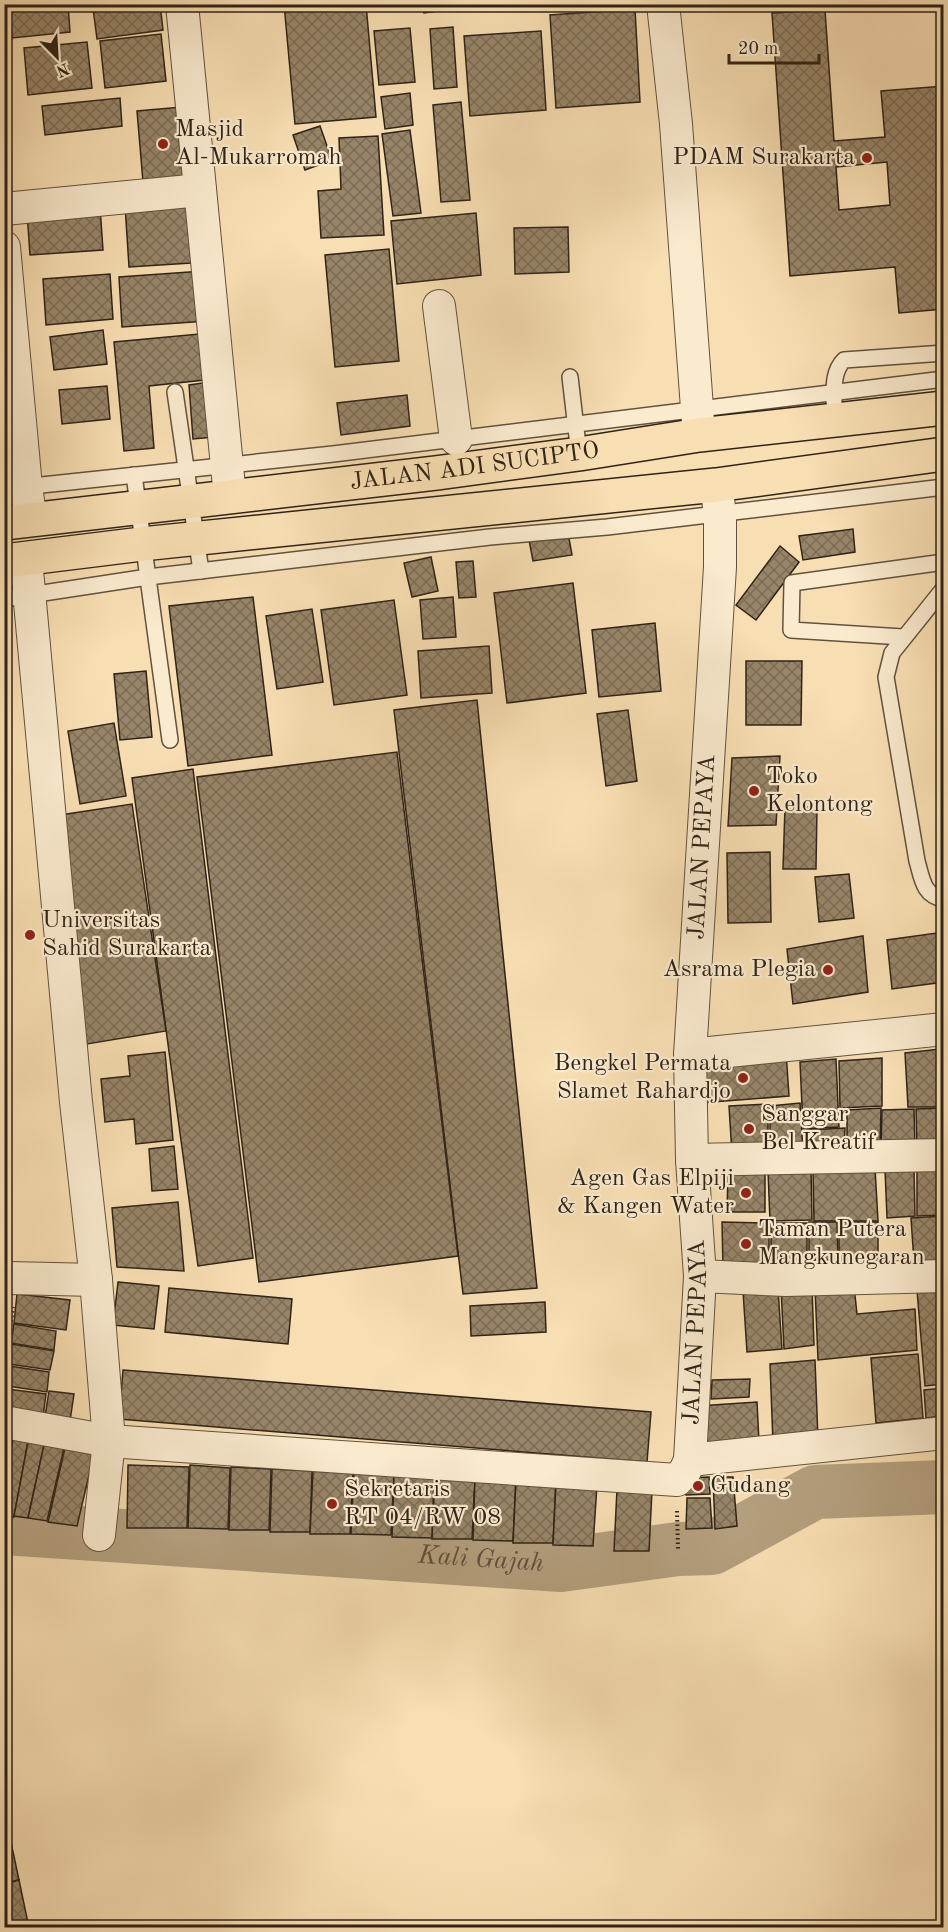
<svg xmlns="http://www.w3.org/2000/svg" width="948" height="1932" font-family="'Old Standard TT',serif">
<defs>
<pattern id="building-cross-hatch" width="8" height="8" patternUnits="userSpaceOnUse" patternTransform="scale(1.5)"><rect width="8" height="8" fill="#988569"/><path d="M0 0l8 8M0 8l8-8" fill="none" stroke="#7c6c55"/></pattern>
</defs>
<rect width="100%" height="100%" fill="#f8dfb3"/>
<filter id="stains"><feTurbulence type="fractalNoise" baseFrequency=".00333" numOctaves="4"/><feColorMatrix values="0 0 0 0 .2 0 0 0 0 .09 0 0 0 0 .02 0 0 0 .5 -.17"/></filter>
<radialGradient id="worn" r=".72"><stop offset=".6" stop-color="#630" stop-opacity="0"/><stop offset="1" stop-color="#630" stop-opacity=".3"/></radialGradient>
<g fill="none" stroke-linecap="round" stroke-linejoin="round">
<!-- river -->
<path stroke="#b49f7e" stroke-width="54" id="s1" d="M4,1528l557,37 117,-16 34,-1 103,-56 129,-5"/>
</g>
<!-- building -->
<g fill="url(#building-cross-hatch)" stroke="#2f2318" stroke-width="1.5" fill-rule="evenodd">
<polygon points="9,4 68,4 70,32 12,38"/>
<polygon points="124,4 160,4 163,30 97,39 93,8"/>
<polygon points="284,4 366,4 376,117 295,124"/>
<polygon points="423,4 451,4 452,9 424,13"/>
<polygon points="635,9 640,102 556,108 550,15"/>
<path d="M825,10l9,131 51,-4 -4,-46 63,-5v223l-45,4 -4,-46 -105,9 -18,-263zM887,162l3,43 -51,5 -3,-43z"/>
<polygon points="453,27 457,87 434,89 430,29"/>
<polygon points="410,28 415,82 379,85 374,31"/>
<polygon points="541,31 546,110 470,116 464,36"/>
<polygon points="161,34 166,81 105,88 100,41"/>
<polygon points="87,42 92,88 28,95 24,48"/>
<polygon points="410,93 413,125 385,129 381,97"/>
<polygon points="120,98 122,126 45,135 42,106"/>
<polygon points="461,102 470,200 441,202 433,105"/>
<polygon points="182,107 189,178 143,182 137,111"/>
<polygon points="320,126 332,160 305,170 293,135"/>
<polygon points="410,130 421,213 393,216 382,134"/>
<polygon points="378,136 384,235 321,238 318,191 341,189 339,138"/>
<polygon points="188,201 191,263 129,267 125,205"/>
<polygon points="100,207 103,250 30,255 27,212"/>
<polygon points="476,213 481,275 397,284 391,221"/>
<polygon points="568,227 569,272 515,274 514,228"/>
<polygon points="389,249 399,361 335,367 325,255"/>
<polygon points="203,271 207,321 122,327 119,277"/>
<polygon points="110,274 113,319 46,325 43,279"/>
<polygon points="103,330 107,364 54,370 50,337"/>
<polygon points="210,333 214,379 149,386 154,448 124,451 114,342"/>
<polygon points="210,382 214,437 193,439 189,385"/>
<polygon points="107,386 110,419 62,424 59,390"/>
<polygon points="407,395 410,426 341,435 337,403"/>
<polygon points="853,529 855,552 803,560 799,536"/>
<polygon points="568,533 572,555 533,561 529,540"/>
<polygon points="780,546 799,562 756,620 736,605"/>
<polygon points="431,557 438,591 412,597 404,563"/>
<polygon points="473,561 476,597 459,598 456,562"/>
<polygon points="573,583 586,693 507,703 494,593"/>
<polygon points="253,597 272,755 188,766 169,606"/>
<polygon points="453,597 456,637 423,639 420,600"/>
<polygon points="394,600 407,695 334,705 321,610"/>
<polygon points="312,609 323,682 277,689 266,616"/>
<polygon points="655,623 661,691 599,697 592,630"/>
<polygon points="489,646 492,693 421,698 418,651"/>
<polygon points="746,661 802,661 801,725 746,725"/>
<polygon points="146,671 152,737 120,740 114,674"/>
<polygon points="477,700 537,1288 463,1294 394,710"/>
<polygon points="628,710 637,781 606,786 597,714"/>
<polygon points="114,723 126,796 80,804 68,731"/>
<polygon points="397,752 458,1256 259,1282 197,777"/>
<polygon points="780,756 776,825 728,826 732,758"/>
<polygon points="193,769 253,1258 198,1266 132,778"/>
<polygon points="132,804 166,1031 87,1044 54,816"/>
<polygon points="785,807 817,807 816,869 783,869"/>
<polygon points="770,852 771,922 728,923 727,853"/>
<polygon points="849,874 854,918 819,922 815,877"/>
<polygon points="944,932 944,982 892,989 887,940"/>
<polygon points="863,936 868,992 793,1004 787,949"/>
<polygon points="940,1049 944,1107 908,1107 905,1053"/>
<polygon points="786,1051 789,1096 700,1103 698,1059"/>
<polygon points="165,1052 173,1140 136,1144 134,1119 105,1122 101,1079 130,1076 128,1056"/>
<polygon points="882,1058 882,1106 840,1108 839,1061"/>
<polygon points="836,1059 839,1127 803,1129 800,1062"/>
<polygon points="800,1103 803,1151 770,1152 770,1106"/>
<polygon points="768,1104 768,1152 732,1154 729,1106"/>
<polygon points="881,1108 880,1148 847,1149 847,1110"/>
<polygon points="944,1108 944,1147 917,1148 916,1109"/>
<polygon points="914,1109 915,1147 881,1148 882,1110"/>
<polygon points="845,1128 844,1149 808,1151 807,1130"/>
<polygon points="174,1146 178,1189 152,1191 149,1149"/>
<polygon points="875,1168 878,1221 814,1221 813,1172"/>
<polygon points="914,1168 915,1216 887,1218 885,1169"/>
<polygon points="944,1168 944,1215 917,1216 917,1169"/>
<polygon points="811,1169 812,1220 770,1221 768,1171"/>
<polygon points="728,1173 765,1173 765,1212 727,1212"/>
<polygon points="178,1202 184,1271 117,1267 112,1208"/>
<polygon points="944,1216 944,1260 914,1262 911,1218"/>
<polygon points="722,1222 769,1223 769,1265 723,1269"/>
<polygon points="809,1222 837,1222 838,1260 809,1260"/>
<polygon points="839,1222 878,1222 878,1265 839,1266"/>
<rect x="771" y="1223" width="36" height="40"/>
<polygon points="118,1282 159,1286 154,1329 113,1325"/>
<polygon points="854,1286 857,1314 915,1309 917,1350 818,1360 815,1287"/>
<polygon points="812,1287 814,1345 784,1349 781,1288"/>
<polygon points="169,1288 292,1299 288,1344 165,1332"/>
<polygon points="944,1288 944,1384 925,1386 917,1290"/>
<polygon points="778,1289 782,1349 747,1352 743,1291"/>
<polygon points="17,1294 70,1300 66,1330 14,1323"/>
<polygon points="545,1302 546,1332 471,1336 470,1306"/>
<polygon points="14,1324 56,1331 54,1350 11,1343"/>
<polygon points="11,1344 54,1351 50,1370 9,1364"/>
<polygon points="918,1354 923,1418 876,1423 871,1358"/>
<polygon points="815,1360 818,1439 773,1443 770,1364"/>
<polygon points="9,1366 49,1372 47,1392 8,1386"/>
<polygon points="123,1370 651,1412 647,1462 119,1419"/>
<polygon points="750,1379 749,1397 711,1399 712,1380"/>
<polygon points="944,1388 944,1416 926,1418 924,1390"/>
<polygon points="7,1389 46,1394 43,1417 5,1412"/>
<polygon points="49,1391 74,1394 70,1421 45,1417"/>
<polygon points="757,1402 759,1442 698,1444 698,1406"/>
<polygon points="4,1437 13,1438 4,1486"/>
<polygon points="13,1439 28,1441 14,1517 4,1515 4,1490"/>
<polygon points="28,1442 44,1445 28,1518 14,1516"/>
<polygon points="44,1445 64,1448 47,1521 28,1518"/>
<polygon points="65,1448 94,1454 77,1526 48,1522"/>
<polygon points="128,1465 189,1467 187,1528 127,1528"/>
<polygon points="190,1465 230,1468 228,1529 188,1528"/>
<polygon points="231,1467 271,1469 269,1530 229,1530"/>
<polygon points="272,1469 312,1471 310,1532 270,1532"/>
<polygon points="313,1471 353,1473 350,1534 310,1534"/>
<polygon points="354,1471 394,1474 391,1535 351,1534"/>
<polygon points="394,1474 434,1476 432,1538 392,1537"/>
<polygon points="435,1475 475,1478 472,1539 432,1539"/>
<polygon points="475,1477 516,1480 513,1541 473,1540"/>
<polygon points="709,1477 710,1494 686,1495 686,1478"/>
<polygon points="713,1477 733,1477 737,1526 715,1529"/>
<polygon points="516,1480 556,1482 553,1543 513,1543"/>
<polygon points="556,1482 597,1485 593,1546 553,1545"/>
<polygon points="617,1489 652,1490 649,1551 614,1551"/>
<polygon points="687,1498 710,1498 712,1528 686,1529"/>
<polygon points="9,1833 19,1880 4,1883 4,1834"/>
<polygon points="19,1880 29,1928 4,1928 4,1884"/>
</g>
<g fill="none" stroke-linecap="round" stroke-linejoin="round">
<defs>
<g id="lane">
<polyline points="570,377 579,454"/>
<polyline points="175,392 201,571"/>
<path d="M834,402c0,-15 -1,-31 10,-42l100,-7"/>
<polyline points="134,475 170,740"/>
<polyline points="4,489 333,454 944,379"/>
<path d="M944,588l-52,65 -6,24 31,184c5,17 6,35 27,38"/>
<polyline points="4,599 148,577 490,537 607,527 944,487"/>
<polyline points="903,637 791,630 792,583 944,562"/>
</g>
<g id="street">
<polyline points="182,4 230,497"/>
<polyline points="663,4 676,124 699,435"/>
<polyline points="4,209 200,190"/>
<polyline points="4,247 26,487 31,520"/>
<polyline points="439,306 456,439"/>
<polyline points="26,559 76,1102 96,1280 109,1441 99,1535"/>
<polyline points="690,1055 944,1029"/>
<polyline points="692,1160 944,1155"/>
<polyline points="700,1276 786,1280 944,1276"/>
<polyline points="9,1278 96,1280"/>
<path id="s2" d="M4,1422l105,19 568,39 8,-9 5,-11 10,-184 -8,-116 -2,-105 30,-488v-53l-4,-29"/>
<polyline points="690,1460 944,1433"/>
</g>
<g id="highway">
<path id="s3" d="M4,523l432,-50 143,-19 120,-19 245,-27"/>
<polyline points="4,561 142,544 716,485 944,454"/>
</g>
</defs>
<!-- lane casing -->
<use href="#lane" stroke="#61523f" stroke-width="18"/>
<!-- street casing -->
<use href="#street" stroke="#61523f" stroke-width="34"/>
<!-- highway casing -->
<use href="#highway" stroke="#2f2318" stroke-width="36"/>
<!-- path -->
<g stroke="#2f2318" stroke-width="4" stroke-dasharray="1.5 3" stroke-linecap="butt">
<polyline points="4,1375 13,1307"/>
<polyline points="677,1511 678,1549"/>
</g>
<!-- lane -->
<use href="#lane" stroke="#faeace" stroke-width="15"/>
<!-- street -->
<use href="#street" stroke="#faeace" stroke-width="32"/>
<!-- highway -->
<use href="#highway" stroke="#f8dfb3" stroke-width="33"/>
</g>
<!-- markers -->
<g fill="#8f2418" stroke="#faeace" stroke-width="2">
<circle cx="163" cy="144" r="6"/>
<circle cx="867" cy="158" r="6"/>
<circle cx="754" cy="791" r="6"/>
<circle cx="30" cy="935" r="6"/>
<circle cx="828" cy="970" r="6"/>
<circle cx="743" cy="1078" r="6"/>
<circle cx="749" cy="1129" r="6"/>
<circle cx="746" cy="1193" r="6"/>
<circle cx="746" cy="1244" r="6"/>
<circle cx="698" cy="1486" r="6"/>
<circle cx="332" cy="1504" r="6"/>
</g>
<g text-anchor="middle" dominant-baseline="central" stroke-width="4.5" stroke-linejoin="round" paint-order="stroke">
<!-- poi labels -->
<g font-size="24" fill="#2f2318" stroke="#faeace" text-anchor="start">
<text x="175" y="130">Masjid<tspan x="175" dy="28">Al-Mukarromah</tspan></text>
<text x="855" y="158" text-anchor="end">PDAM Surakarta</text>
<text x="766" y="777">Toko<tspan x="766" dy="28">Kelontong</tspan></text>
<text x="42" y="921">Universitas<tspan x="42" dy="28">Sahid Surakarta</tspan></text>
<text x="816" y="970" text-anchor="end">Asrama Plegia</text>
<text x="731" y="1064" text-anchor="end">Bengkel Permata<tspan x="731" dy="28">Slamet Rahardjo</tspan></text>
<text x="761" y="1115">Sanggar<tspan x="761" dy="28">Bel Kreatif</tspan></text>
<text x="734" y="1179" text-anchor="end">Agen Gas Elpiji<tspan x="734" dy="28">&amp; Kangen Water</tspan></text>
<text x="758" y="1230">Taman Putera<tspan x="758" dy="28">Mangkunegaran</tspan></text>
<text x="710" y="1486">Gudang</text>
<text x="344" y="1490">Sekretaris<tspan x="344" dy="28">RT 04/RW 08</tspan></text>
</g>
<!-- street labels -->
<g font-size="24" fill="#2f2318" stroke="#faeace">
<text stroke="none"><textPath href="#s3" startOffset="474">JALAN ADI SUCIPTO</textPath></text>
<text stroke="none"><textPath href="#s2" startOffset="1314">JALAN PEPAYA</textPath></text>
<text stroke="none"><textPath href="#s2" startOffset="828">JALAN PEPAYA</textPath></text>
</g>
<!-- water labels -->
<g font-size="26" font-style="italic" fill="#5e4e3c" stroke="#faeace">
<text stroke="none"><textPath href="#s1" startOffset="478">Kali Gajah</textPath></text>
</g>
</g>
<!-- margin -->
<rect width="948" height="1932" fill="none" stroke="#f8dfb3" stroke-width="24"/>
<rect x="6" y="6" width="936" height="1920" fill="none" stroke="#2f2318" stroke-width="3"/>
<rect x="12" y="12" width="924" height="1908" fill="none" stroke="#2f2318" stroke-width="1.5"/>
<!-- north arrow -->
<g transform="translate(57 57) rotate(156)" stroke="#faeace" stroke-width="4.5" paint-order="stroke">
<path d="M0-4.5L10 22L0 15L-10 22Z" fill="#2f2318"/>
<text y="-9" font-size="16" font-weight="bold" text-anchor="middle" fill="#2f2318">N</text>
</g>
<!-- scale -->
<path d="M729 54v9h90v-9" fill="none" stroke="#2f2318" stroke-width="3"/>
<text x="738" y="54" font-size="18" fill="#2f2318" stroke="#faeace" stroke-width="4.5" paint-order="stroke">20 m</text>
<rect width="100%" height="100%" filter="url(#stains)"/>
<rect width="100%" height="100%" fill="url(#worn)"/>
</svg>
